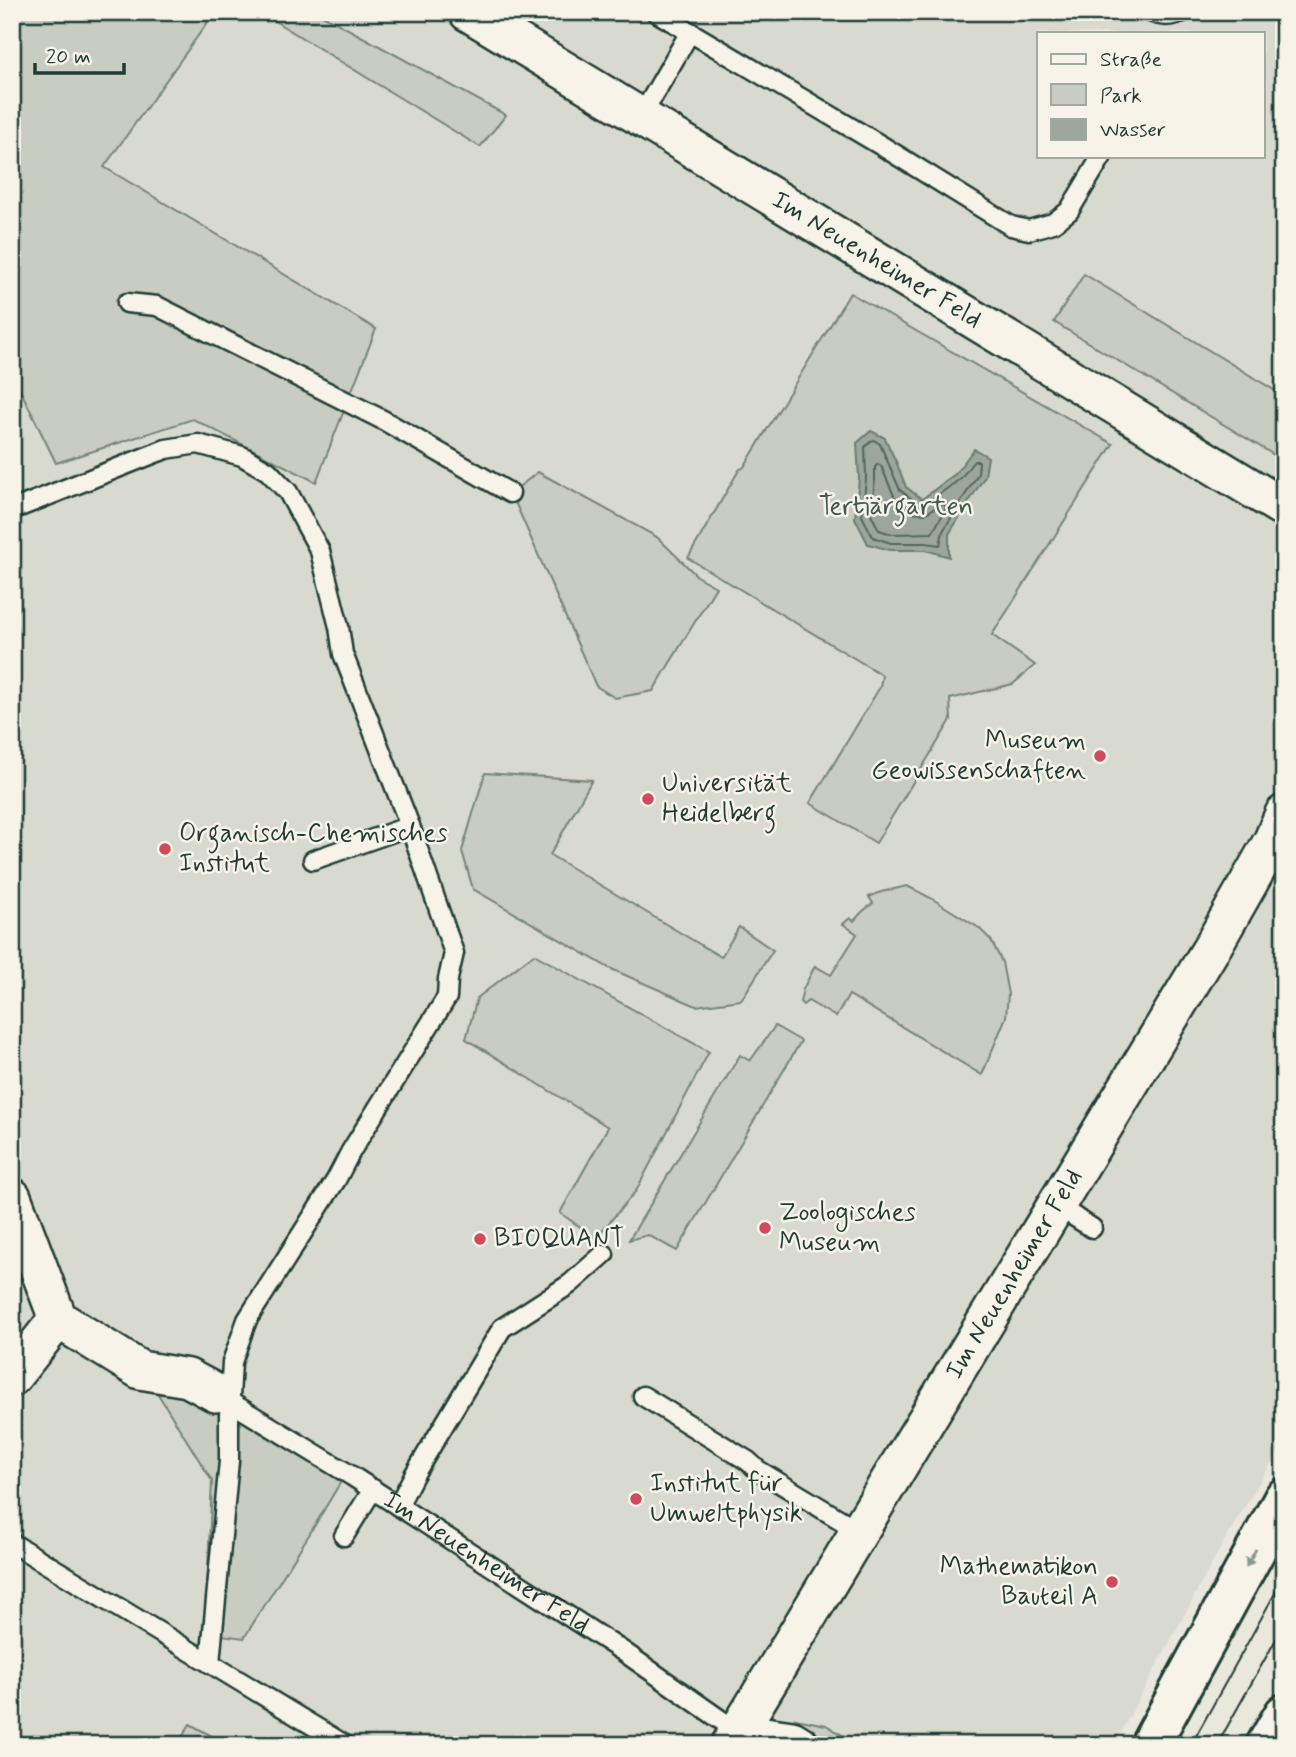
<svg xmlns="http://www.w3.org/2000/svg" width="1296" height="1757" font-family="Mynerve,sans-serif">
<rect width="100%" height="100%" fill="#eae8dd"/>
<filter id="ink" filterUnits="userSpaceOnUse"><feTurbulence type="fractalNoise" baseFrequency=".0143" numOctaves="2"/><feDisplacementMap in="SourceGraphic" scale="14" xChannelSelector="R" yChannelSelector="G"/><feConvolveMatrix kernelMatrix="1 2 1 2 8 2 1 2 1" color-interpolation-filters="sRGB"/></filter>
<g filter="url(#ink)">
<!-- built -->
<path fill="#d9dacf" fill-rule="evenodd" d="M12,12h1272v1430l-58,96 -112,207h-1102zM1039,33h224v123h-224z"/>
<!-- green -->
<g fill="#c8ccc1" stroke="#74847a" stroke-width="2">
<polygon points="12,12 215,12 104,167 376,329 316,482 193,419 56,463 12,373"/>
<polygon points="260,12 317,12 506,115 480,147"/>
<polygon points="1084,274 1284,396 1284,461 1054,322"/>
<polygon points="850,293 1113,444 992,635 1035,665 1013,684 950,699 951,720 876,843 810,803 880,687 882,675 688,558 739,470 744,467"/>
<polygon points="538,472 657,537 698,577 716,587 653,691 615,698 596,686 511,493"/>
<polygon points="485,773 592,780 550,855 721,957 739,927 773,950 741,1000 696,1006 609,968 473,889 462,851"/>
<polygon points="907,886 931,898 979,928 991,940 1002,962 1008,994 1006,1017 982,1075 849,995 836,1017 808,1001 803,1005 800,1002 803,989 815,966 831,975 857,934 843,924 850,918 854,921 862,912 873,903 869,897 881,892"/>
<polygon points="534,954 709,1052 636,1191 596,1238 560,1213 608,1127 466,1039 477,998"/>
<polygon points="775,1026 801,1041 677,1251 648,1235 629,1240 740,1055 750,1061"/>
<polygon points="153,1386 196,1395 343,1478 312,1530 244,1638 205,1633 212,1481"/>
<polygon points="796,1719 826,1725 858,1745 829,1745 817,1737"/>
<polygon points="190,1724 219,1740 217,1745 173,1745 174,1742 178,1744"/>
</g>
<!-- water -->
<polygon fill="#9ca69c" stroke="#6a7c72" stroke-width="2" points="871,431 885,438 897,464 906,487 922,499 955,474 974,449 988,457 985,476 949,534 949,557 926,550 890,550 868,544 855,518 859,478 857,443"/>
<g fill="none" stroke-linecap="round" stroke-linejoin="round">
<!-- shore -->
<g stroke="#51675e" stroke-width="2">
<polygon points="871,441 874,440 880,444 900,490 920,505 926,504 960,479 974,461 979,461 978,474 943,531 940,545 926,543 891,543 873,537 862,516 866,479 865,447"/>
<polygon points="878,464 881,466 895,498 913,512 925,514 941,504 945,505 946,509 932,533 892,534 879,530 871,514 875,480 875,467"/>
</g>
<defs>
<g id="lane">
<path d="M1150,12c12,5 21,5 33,0"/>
<polyline points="690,32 882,146 1011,226 1029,230 1053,223 1069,211 1102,156"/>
<polyline points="641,117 690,32 656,12"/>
<polyline points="127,303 157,306 383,420 510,493"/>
<polyline points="12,510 153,454 166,449 198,444 242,456 268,471 288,492 320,551 339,627 343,654 410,826 454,953 448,979 447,997 351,1151 336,1180 247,1320 232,1362 229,1415 229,1461 210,1663"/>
<polyline points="313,860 410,826"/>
<polyline points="1056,1205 1092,1228"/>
<polyline points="643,1396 748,1461 758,1470 859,1531"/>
<path id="s1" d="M222,1397l130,79 272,176 114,80"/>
<polyline points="398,1506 414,1475 502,1328 570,1284 604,1254"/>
<polyline points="344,1536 373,1489"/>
<polyline points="12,1543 345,1745"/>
</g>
<g id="street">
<path id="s2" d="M468,12l816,496"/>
<polyline points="12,1197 58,1319"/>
<polyline points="12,1377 58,1319 140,1370 188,1378 216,1393"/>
<polyline points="738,1732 792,1740 800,1745"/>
<path id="s3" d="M730,1745l484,-801 59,-104 11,-26"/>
</g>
<g id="primary">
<polyline points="1150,1745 1284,1498"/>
<polyline points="1266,1745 1284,1714"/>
</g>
</defs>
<!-- lane casing -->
<use href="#lane" stroke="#1f3d34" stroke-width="23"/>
<!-- street casing -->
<use href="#street" stroke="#1f3d34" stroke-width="42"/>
<!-- primary casing -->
<use href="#primary" stroke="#1f3d34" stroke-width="44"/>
<!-- lane -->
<use href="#lane" stroke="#f7f3e8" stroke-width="18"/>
<!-- street -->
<use href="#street" stroke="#f7f3e8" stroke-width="37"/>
<!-- primary -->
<use href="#primary" stroke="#f7f3e8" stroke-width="38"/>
<!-- tram -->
<g stroke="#1f3d34" stroke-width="2">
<polyline points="1191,1745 1284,1577"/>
<polyline points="1217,1745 1284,1625"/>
</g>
</g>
<!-- one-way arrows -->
<defs><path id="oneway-solid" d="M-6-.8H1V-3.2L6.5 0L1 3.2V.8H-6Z" transform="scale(1.75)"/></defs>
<use fill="#8b988e" href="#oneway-solid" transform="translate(1251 1558) rotate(119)"/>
</g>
<!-- markers -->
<g fill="#d1495b" stroke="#f7f3e8" stroke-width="2.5">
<circle cx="1100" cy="756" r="7"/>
<circle cx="648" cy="799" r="7"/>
<circle cx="165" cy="849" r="7"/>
<circle cx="765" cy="1228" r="7"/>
<circle cx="480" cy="1239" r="7"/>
<circle cx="636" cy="1499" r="7"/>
<circle cx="1112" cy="1582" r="7"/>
</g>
<g text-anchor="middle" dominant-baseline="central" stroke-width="5" stroke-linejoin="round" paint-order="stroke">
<!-- street labels -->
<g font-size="26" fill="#1f3d34" stroke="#f7f3e8">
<text stroke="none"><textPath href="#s2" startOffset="478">Im Neuenheimer Feld</textPath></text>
<text stroke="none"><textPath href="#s3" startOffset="550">Im Neuenheimer Feld</textPath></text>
<text stroke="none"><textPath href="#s1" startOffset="312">Im Neuenheimer Feld</textPath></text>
</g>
<!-- park labels -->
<g font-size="26" fill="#415a50" stroke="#f7f3e8">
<text x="896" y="507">Tertiärgarten</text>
</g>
<!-- poi labels -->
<g font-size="26" fill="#1f3d34" stroke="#f7f3e8" text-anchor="start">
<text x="1086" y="741" text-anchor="end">Museum<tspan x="1086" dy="30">Geowissenschaften</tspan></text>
<text x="662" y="784">Universität<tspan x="662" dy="30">Heidelberg</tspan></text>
<text x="179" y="834">Organisch-Chemisches<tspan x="179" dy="30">Institut</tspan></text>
<text x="779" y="1213">Zoologisches<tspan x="779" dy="30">Museum</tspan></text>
<text x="494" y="1239">BIOQUANT</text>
<text x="650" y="1484">Institut für<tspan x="650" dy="30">Umweltphysik</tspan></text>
<text x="1098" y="1567" text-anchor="end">Mathematikon<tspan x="1098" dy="30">Bauteil A</tspan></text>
</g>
</g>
<!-- margin -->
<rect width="1296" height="1757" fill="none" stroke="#f7f3e8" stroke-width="42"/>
<rect x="21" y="21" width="1254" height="1715" fill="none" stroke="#1f3d34" stroke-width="2.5" filter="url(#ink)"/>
<!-- legend -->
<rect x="1037" y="32" width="228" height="126" fill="#f7f3e8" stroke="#a1aaa0" stroke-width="2"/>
<rect x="1051" y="54" width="35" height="10" fill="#f7f3e8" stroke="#a1aaa0" stroke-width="2"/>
<text x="1100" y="66" font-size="21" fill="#1f3d34">Straße</text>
<rect x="1051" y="84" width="35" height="21" fill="#c8ccc1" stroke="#a1aaa0" stroke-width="2"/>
<text x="1100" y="102" font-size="21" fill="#1f3d34">Park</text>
<rect x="1051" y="119" width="35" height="21" fill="#9ca69c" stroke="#a1aaa0" stroke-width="2"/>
<text x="1100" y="136" font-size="21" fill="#1f3d34">Wasser</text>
<!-- scale -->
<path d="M35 63v10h89v-10" fill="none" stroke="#1f3d34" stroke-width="3.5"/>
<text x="46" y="63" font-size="21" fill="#1f3d34" stroke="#f7f3e8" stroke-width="5" paint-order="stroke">20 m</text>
</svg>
